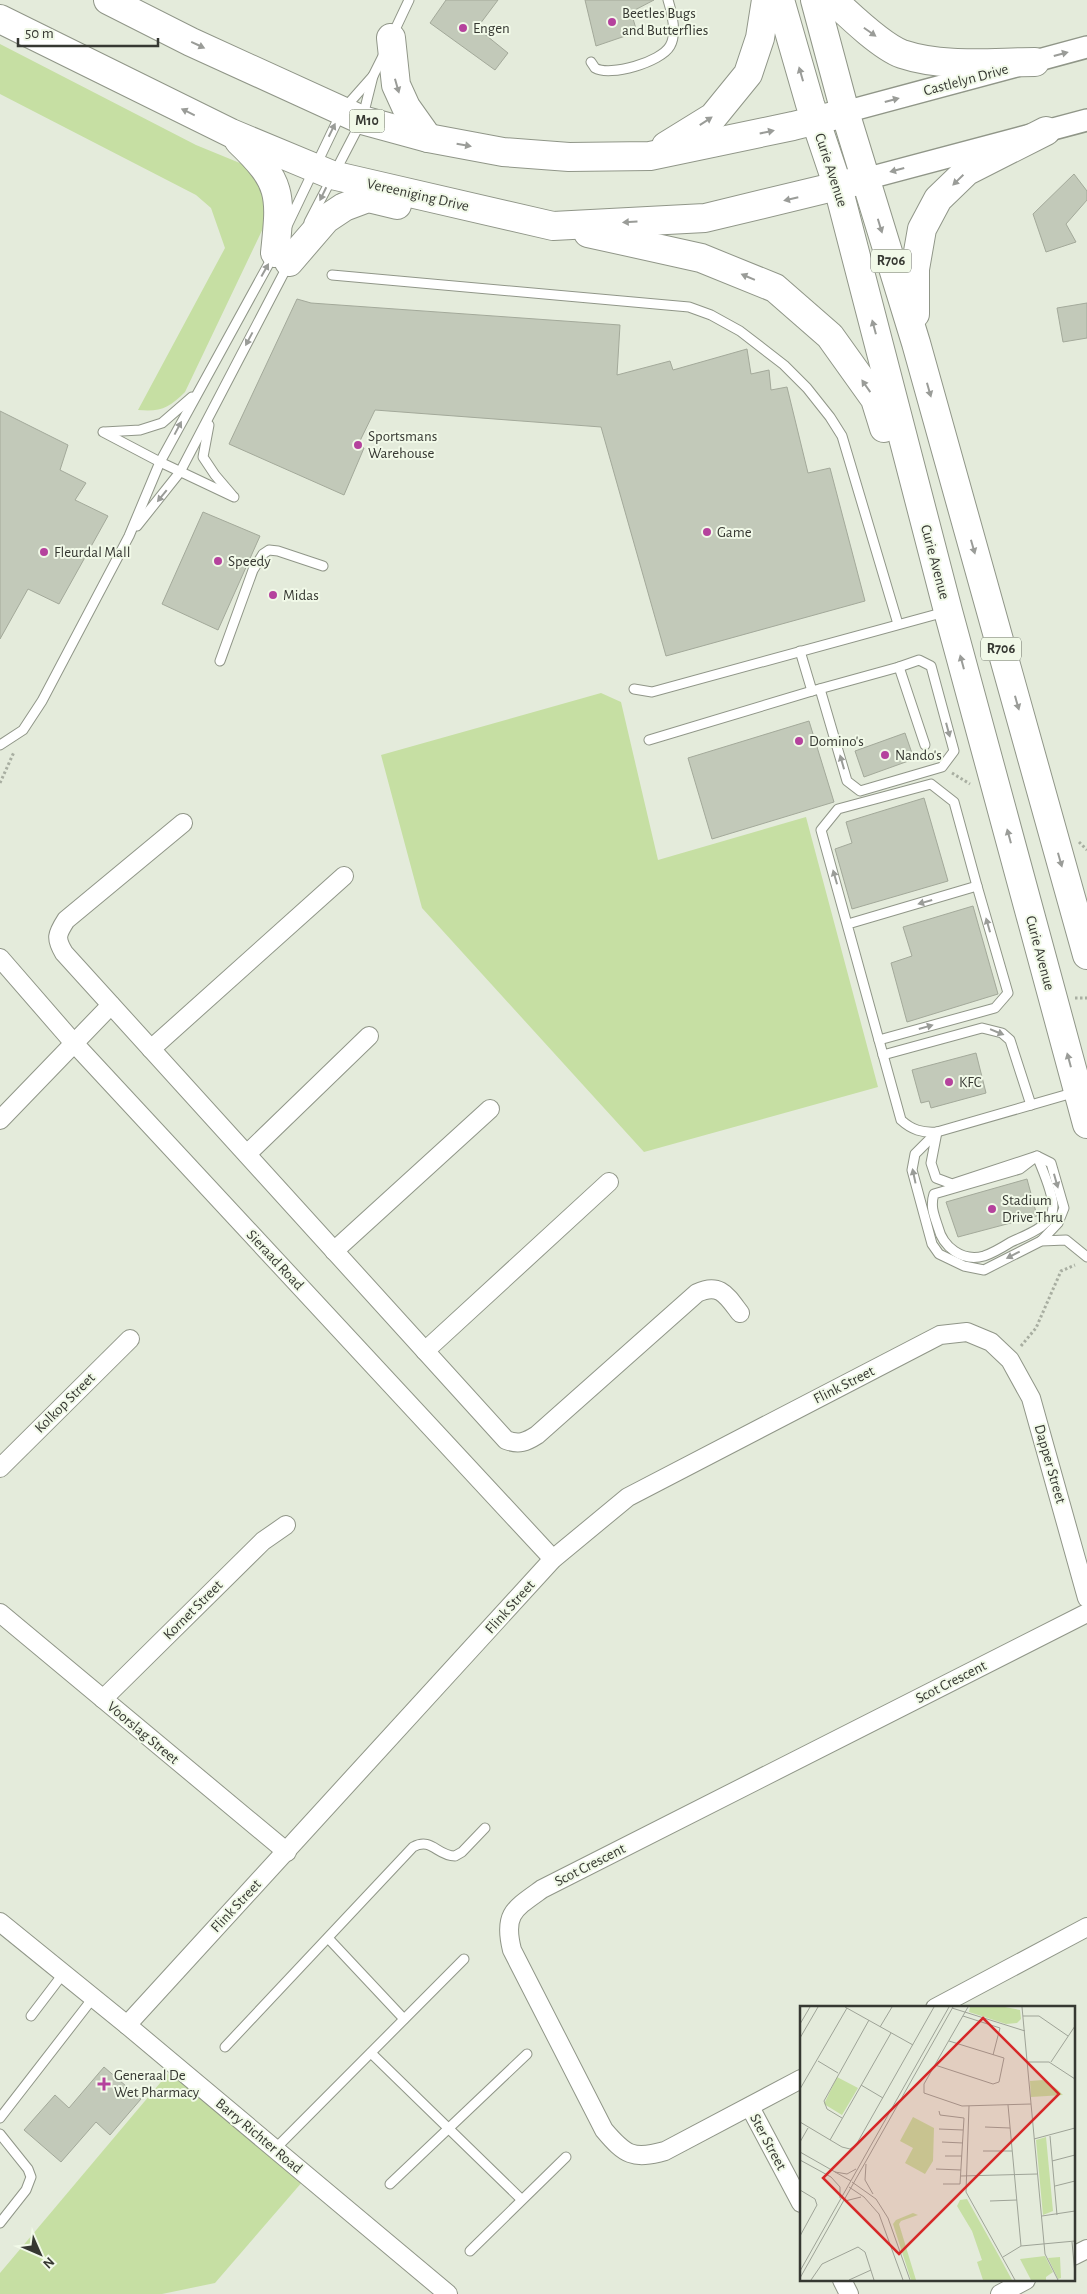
<svg xmlns="http://www.w3.org/2000/svg" width="1087" height="2294" font-family="'Alegreya Sans',sans-serif">
<rect width="100%" height="100%" fill="#e4ebdb"/>
<!-- green -->
<g fill="#c6dfa3">
<path d="M0,44l196,101 56,23 10,13 5,39 -82,172c-16,16 -24,20 -47,18l87,-162 -14,-40 -15,-13 -196,-101z"/>
<polygon points="601,693 621,702 658,860 806,817 878,1087 644,1152 422,908 381,755"/>
<polygon points="171,2070 303,2181 215,2283 162,2294 0,2294 0,2273"/>
</g>
<!-- building -->
<g fill="#c2c9b9" stroke="#a3a99a">
<polygon points="446,0 498,0 477,28 508,53 495,70 430,23"/>
<polygon points="585,0 654,0 631,12 637,32 596,46"/>
<polygon points="1074,174 1087,191 1087,200 1066,224 1076,242 1046,252 1033,214"/>
<polygon points="297,299 311,303 620,325 617,375 670,361 673,370 747,349 751,374 769,370 771,390 787,387 808,473 830,468 865,601 666,656 601,427 375,410 358,445 364,448 344,495 229,444"/>
<polygon points="1087,303 1087,338 1063,342 1057,308"/>
<polygon points="0,411 68,445 60,470 86,483 75,500 108,516 59,604 28,589 0,639"/>
<polygon points="203,512 260,536 218,630 162,604"/>
<polygon points="809,721 834,802 712,839 688,758"/>
<polygon points="905,733 914,759 864,777 855,751"/>
<polygon points="924,798 948,881 852,909 835,849 852,843 846,822"/>
<polygon points="973,906 998,994 907,1022 891,963 912,956 903,927"/>
<polygon points="976,1053 986,1093 931,1108 929,1101 921,1103 912,1070"/>
<polygon points="1027,1179 1037,1216 958,1237 946,1202"/>
<polygon points="104,2067 141,2099 110,2135 96,2122 61,2162 24,2130 55,2095 69,2108"/>
</g>
<g fill="none" stroke-linecap="round" stroke-linejoin="round">
<defs>
<g id="service">
<polyline points="392,36 409,0"/>
<path d="M591,62l4,6c15,9 66,-6 75,-22 7,-12 2,-33 -2,-46"/>
<polyline points="309,222 362,120 373,76 385,52"/>
<polyline points="287,226 342,111 373,76"/>
<polyline points="332,275 689,307 711,315 740,331 784,365 807,388 830,417 842,436 898,624"/>
<polyline points="209,425 203,457 215,475 232,495"/>
<polyline points="103,432 160,462 234,497"/>
<polyline points="104,432 140,430 162,423 192,397"/>
<polyline points="137,526 180,472 289,263"/>
<polyline points="800,651 812,691 899,667 925,745"/>
<polyline points="220,661 253,570 263,554 269,550 278,551 323,566"/>
<polyline points="634,689 652,692 945,612"/>
<polyline points="820,689 847,781 860,791 942,767 954,751 931,666 919,660 899,667"/>
<polyline points="649,740 812,691"/>
<polyline points="0,745 23,730 42,701 129,536 160,462 273,256"/>
<path d="M848,924l129,-38 -23,-84 -23,-18 -93,25 -17,21 80,290c11,10 21,13 36,12l139,-40"/>
<polyline points="879,1040 995,1008 1008,993 977,886"/>
<polyline points="883,1055 982,1028 1002,1033 1010,1040 1031,1105"/>
<polyline points="937,1132 915,1154 912,1170 932,1244 939,1254 964,1266 984,1270 1041,1241 1066,1240 1087,1257"/>
<polyline points="937,1132 931,1163 936,1178 952,1184 1037,1156 1051,1163 1064,1208 1058,1223 1041,1241"/>
<path d="M1037,1156c5,13 16,36 16,51 0,19 -27,28 -42,35 -8,5 -18,11 -27,14 -22,6 -41,-9 -46,-29 -4,-12 -8,-21 -4,-33l86,-25z"/>
<polyline points="328,1938 404,2019"/>
<polyline points="31,2016 63,1974"/>
<path d="M225,2047l188,-200c19,-10 24,9 42,9l7,-4 23,-24"/>
<polyline points="371,2053 521,2199"/>
<polyline points="0,2118 93,1998"/>
<polyline points="0,2134 28,2169 31,2177 26,2190 0,2223"/>
<polyline points="274,2150 464,1959"/>
<polyline points="390,2184 527,2054"/>
<polyline points="470,2251 566,2157"/>
</g>
<g id="minor">
<path d="M183,823l-117,97c-9,14 -11,18 -2,33l442,487c13,5 20,2 31,-5l160,-142c23,-11 30,3 43,20"/>
<polyline points="0,958 73,1042 553,1559"/>
<polyline points="151,1049 344,876"/>
<polyline points="0,1120 111,1005"/>
<polyline points="247,1154 369,1036"/>
<polyline points="334,1251 490,1109"/>
<polyline points="425,1351 609,1182"/>
<polyline points="0,1468 130,1339"/>
<polyline points="0,1613 287,1852"/>
<polyline points="103,1699 263,1541 286,1525"/>
<polyline points="0,1922 127,2025 448,2294"/>
<polyline points="935,2008 1087,1927"/>
<polyline points="127,2025 553,1559 628,1497 940,1335 967,1332 991,1342 1010,1360 1031,1398 1087,1598"/>
<path d="M801,2079l-136,72c-32,9 -40,4 -61,-21l-92,-180c-9,-36 2,-41 30,-61l545,-276"/>
<polyline points="750,2107 801,2203"/>
<polyline points="1073,2256 1087,2249"/>
<polyline points="842,2280 849,2294"/>
<polyline points="1000,2294 1026,2280"/>
</g>
<g id="tertiary">
<polyline points="845,112 1087,47"/>
<polyline points="865,179 1087,120"/>
</g>
<g id="primary">
<polyline points="108,0 191,42 362,120 428,138 503,152 569,157 650,156 793,126 833,116"/>
<polyline points="780,0 810,104 838,187 948,611 1087,1124"/>
<polyline points="815,0 845,112 916,343 1087,955"/>
<path d="M833,0c17,16 48,46 69,54 42,14 90,8 133,8"/>
<polyline points="0,19 231,133 332,175 553,226 705,218 854,182"/>
<polyline points="391,38 396,85 406,107 428,138"/>
<path d="M239,141c44,42 42,54 36,112"/>
<polyline points="666,146 713,117 748,74 760,38 766,0"/>
<polyline points="588,233 701,258 775,288 830,336 875,399 884,428"/>
<polyline points="289,262 326,219 344,207 368,198 397,205"/>
<polyline points="915,314 915,269 922,229 938,199 967,171 1046,131"/>
</g>
</defs>
<!-- service casing -->
<use href="#service" stroke="#909688" stroke-width="11"/>
<!-- minor casing -->
<use href="#minor" stroke="#909688" stroke-width="20"/>
<!-- tertiary casing -->
<use href="#tertiary" stroke="#909688" stroke-width="24"/>
<!-- primary casing -->
<use href="#primary" stroke="#909688" stroke-width="30"/>
<!-- path -->
<g stroke="#a8aea1" stroke-width="3" stroke-dasharray="2.5 2.5" stroke-linecap="butt">
<polyline points="952,773 970,784"/>
<polyline points="0,783 14,752"/>
<polyline points="1079,842 1087,850"/>
<polyline points="1075,998 1087,998"/>
<polyline points="1021,1346 1036,1328 1061,1271 1075,1265"/>
</g>
<!-- service -->
<use href="#service" stroke="#fff" stroke-width="9"/>
<!-- minor -->
<use href="#minor" stroke="#fff" stroke-width="18"/>
<!-- tertiary -->
<use href="#tertiary" stroke="#fff" stroke-width="21"/>
<!-- primary -->
<use href="#primary" stroke="#fff" stroke-width="28"/>
</g>
<!-- one-way arrows -->
<defs><path id="oneway-solid" d="M-6-.8H1V-3.2L6.5 0L1 3.2V.8H-6Z" transform="scale(1.25)"/></defs>
<g fill="#9a9c98">
<use href="#oneway-solid" transform="translate(870 32) rotate(35)"/>
<use href="#oneway-solid" transform="translate(198 45) rotate(25)"/>
<use href="#oneway-solid" transform="translate(1061 54) rotate(-15)"/>
<use href="#oneway-solid" transform="translate(801 74) rotate(-106)"/>
<use href="#oneway-solid" transform="translate(397 86) rotate(74)"/>
<use href="#oneway-solid" transform="translate(892 100) rotate(-15)"/>
<use href="#oneway-solid" transform="translate(188 112) rotate(-154)"/>
<use href="#oneway-solid" transform="translate(706 121) rotate(-33)"/>
<use href="#oneway-solid" transform="translate(332 130) rotate(-64)"/>
<use href="#oneway-solid" transform="translate(767 132) rotate(-12)"/>
<use href="#oneway-solid" transform="translate(464 145) rotate(10)"/>
<use href="#oneway-solid" transform="translate(897 170) rotate(165)"/>
<use href="#oneway-solid" transform="translate(958 180) rotate(136)"/>
<use href="#oneway-solid" transform="translate(323 194) rotate(116)"/>
<use href="#oneway-solid" transform="translate(791 199) rotate(167)"/>
<use href="#oneway-solid" transform="translate(630 222) rotate(177)"/>
<use href="#oneway-solid" transform="translate(880 226) rotate(73)"/>
<use href="#oneway-solid" transform="translate(265 270) rotate(-61)"/>
<use href="#oneway-solid" transform="translate(748 277) rotate(-157)"/>
<use href="#oneway-solid" transform="translate(874 327) rotate(-105)"/>
<use href="#oneway-solid" transform="translate(249 339) rotate(118)"/>
<use href="#oneway-solid" transform="translate(866 386) rotate(-125)"/>
<use href="#oneway-solid" transform="translate(929 390) rotate(74)"/>
<use href="#oneway-solid" transform="translate(178 428) rotate(-62)"/>
<use href="#oneway-solid" transform="translate(162 496) rotate(129)"/>
<use href="#oneway-solid" transform="translate(973 547) rotate(74)"/>
<use href="#oneway-solid" transform="translate(962 662) rotate(-105)"/>
<use href="#oneway-solid" transform="translate(1017 703) rotate(74)"/>
<use href="#oneway-solid" transform="translate(948 730) rotate(75)"/>
<use href="#oneway-solid" transform="translate(842 762) rotate(-106)"/>
<use href="#oneway-solid" transform="translate(1009 836) rotate(-105)"/>
<use href="#oneway-solid" transform="translate(1060 860) rotate(74)"/>
<use href="#oneway-solid" transform="translate(835 877) rotate(-106)"/>
<use href="#oneway-solid" transform="translate(925 902) rotate(164)"/>
<use href="#oneway-solid" transform="translate(988 925) rotate(-106)"/>
<use href="#oneway-solid" transform="translate(926 1027) rotate(-16)"/>
<use href="#oneway-solid" transform="translate(997 1032) rotate(22)"/>
<use href="#oneway-solid" transform="translate(1069 1060) rotate(-105)"/>
<use href="#oneway-solid" transform="translate(914 1176) rotate(-102)"/>
<use href="#oneway-solid" transform="translate(1056 1181) rotate(74)"/>
<use href="#oneway-solid" transform="translate(1013 1255) rotate(153)"/>
</g>
<!-- markers -->
<g fill="#b5429d" stroke="#f1f9e8" stroke-width="2">
<circle cx="612" cy="22" r="5"/>
<circle cx="463" cy="28" r="5"/>
<circle cx="358" cy="445" r="5"/>
<circle cx="707" cy="532" r="5"/>
<circle cx="44" cy="552" r="5"/>
<circle cx="218" cy="561" r="5"/>
<circle cx="273" cy="595" r="5"/>
<circle cx="799" cy="741" r="5"/>
<circle cx="885" cy="755" r="5"/>
<circle cx="949" cy="1082" r="5"/>
<circle cx="992" cy="1209" r="5"/>
<path d="M101.5 2076.5h5v5h5v5h-5v5h-5v-5h-5v-5h5z"/>
</g>
<g text-anchor="middle" dominant-baseline="central" stroke-width="4" stroke-linejoin="round" paint-order="stroke">
<!-- shield labels -->
<g fill="#f1f9e8" stroke="#6e7269" stroke-width="1">
<rect x="349.5" y="109.5" width="35" height="23" rx="4"/>
<rect x="871" y="249.5" width="40" height="23" rx="4"/>
<rect x="981" y="637.5" width="40" height="23" rx="4"/>
</g>
<g font-size="14" font-weight="bold" fill="#363832">
<text x="367" y="121">M10</text>
<text x="891" y="261">R706</text>
<text x="1001" y="649">R706</text>
</g>
<!-- poi labels -->
<g font-size="15" fill="#363832" stroke="#f1f9e8" text-anchor="start">
<text x="622" y="13">Beetles Bugs<tspan x="622" dy="17">and Butterflies</tspan></text>
<text x="473" y="28">Engen</text>
<text x="368" y="436">Sportsmans<tspan x="368" dy="17">Warehouse</tspan></text>
<text x="717" y="532">Game</text>
<text x="54" y="552">Fleurdal Mall</text>
<text x="228" y="561">Speedy</text>
<text x="283" y="595">Midas</text>
<text x="809" y="741">Domino's</text>
<text x="895" y="755">Nando's</text>
<text x="959" y="1082">KFC</text>
<text x="1002" y="1200">Stadium<tspan x="1002" dy="17">Drive Thru</tspan></text>
<text x="114" y="2075">Generaal De<tspan x="114" dy="17">Wet Pharmacy</tspan></text>
</g>
<!-- street labels -->
<g font-size="15" fill="#363832" stroke="#f1f9e8">
<text transform="translate(966 80) rotate(-15)">Castlelyn Drive</text>
<text transform="translate(831 170) rotate(72)">Curie Avenue</text>
<text transform="translate(418 195) rotate(13)">Vereeniging Drive</text>
<text transform="translate(935 562) rotate(75)">Curie Avenue</text>
<text transform="translate(1040 953) rotate(75)">Curie Avenue</text>
<text transform="translate(275 1260) rotate(47)">Sieraad Road</text>
<text transform="translate(844 1385) rotate(-27)">Flink Street</text>
<text transform="translate(65 1403) rotate(-45)">Kolkop Street</text>
<text transform="translate(1050 1464) rotate(74)">Dapper Street</text>
<text transform="translate(510 1607) rotate(-48)">Flink Street</text>
<text transform="translate(193 1610) rotate(-45)">Kornet Street</text>
<text transform="translate(951 1682) rotate(-27)">Scot Crescent</text>
<text transform="translate(143 1733) rotate(40)">Voorslag Street</text>
<text transform="translate(590 1865) rotate(-27)">Scot Crescent</text>
<text transform="translate(236 1906) rotate(-47)">Flink Street</text>
<text transform="translate(259 2136) rotate(40)">Barry Richter Road</text>
<text transform="translate(768 2142) rotate(62)">Ster Street</text>
</g>
</g>
<!-- overview -->
<g transform="translate(800 2006)">
<rect width="275" height="275" fill="#e4ebdb"/>
<path d="M170,1h35l15,3 1,9 -4,4 -11,1 -37,-12zM37,71l21,11 -16,27 -18,-11zM243,74l14,9 6,6 -32,2 -1,-16zM113,111l21,11 -1,33 -8,13 -20,-11 8,-15 -13,-7zM246,131l7,74 -10,4 -7,-75zM167,193l32,57 13,24h-29l-6,-18 5,-2 -10,-29 -15,-25 3,-6zM113,207l5,2 -17,6 -2,3 17,56h-5l-18,-56 3,-4zM245,250l8,16 -7,5v3h-15l-11,-21zM260,251l1,21 -3,1 -10,-21z" fill="#c6dfa3"/>
<path fill="none" stroke="#9ea397" stroke-width="1" d="M45,1l68,38M168,1l-44,77v9l38,13 69,-2M222,1l23,247 13,26M152,2l73,23M163,10l37,12 -7,27M223,10h16l29,20M0,18l10,-17M80,21l12,-20M0,32l18,-31M18,55l20,12M227,56h22l26,17M251,56l24,-36M135,59l58,19 6,-2 5,-24 -55,-17M61,79l22,13M0,83l47,-81M208,99l13,141M169,100l-3,86 49,88M139,105l1,4 24,3 -4,66h-17M42,112l-15,-9 -3,-8 45,-81M0,116l42,25 8,2 6,-4 78,-138M185,121l25,1M139,123l24,1M250,130l7,79M234,133l41,-11M30,134l61,-107M0,136l8,-14M142,136l21,1M183,145h29M0,146l51,29M145,150h17M0,154l31,17M252,155l23,-6M66,158l-1,16 8,14M136,163l25,1M35,166l12,2 9,-5M161,170l76,-2M31,171l9,10v11M52,176l24,17 12,19 22,62M255,180l20,-5M49,181l15,10 15,17 24,66M0,184l15,9 2,6 -17,31M45,195l16,-4M190,195l27,-1M242,210l33,-5M272,236l3,32M203,251l18,-11 54,-5M0,265l149,-264M0,272l153,-271M11,274l11,-16 36,-17 7,5 9,28M49,274l22,-10"/>
<path fill="#d62828" fill-opacity="0.15" stroke="#d62828" stroke-width="2.5" d="M183,12l76,76 -160,160 -76,-76z"/>
<rect width="275" height="275" fill="none" stroke="#363832" stroke-width="2.5"/>
</g>
<!-- north arrow -->
<g transform="translate(40 2254) rotate(135)" stroke="#f1f9e8" stroke-width="4" paint-order="stroke">
<path d="M0-4L9 19L0 12L-9 19Z" fill="#363832"/>
<text y="-8" font-size="14" font-weight="bold" text-anchor="middle" fill="#363832">N</text>
</g>
<!-- scale -->
<path d="M18 38v8h140v-8" fill="none" stroke="#363832" stroke-width="2.5"/>
<text x="25" y="38" font-size="15" fill="#363832" stroke="#f1f9e8" stroke-width="4" paint-order="stroke">50 m</text>
</svg>
